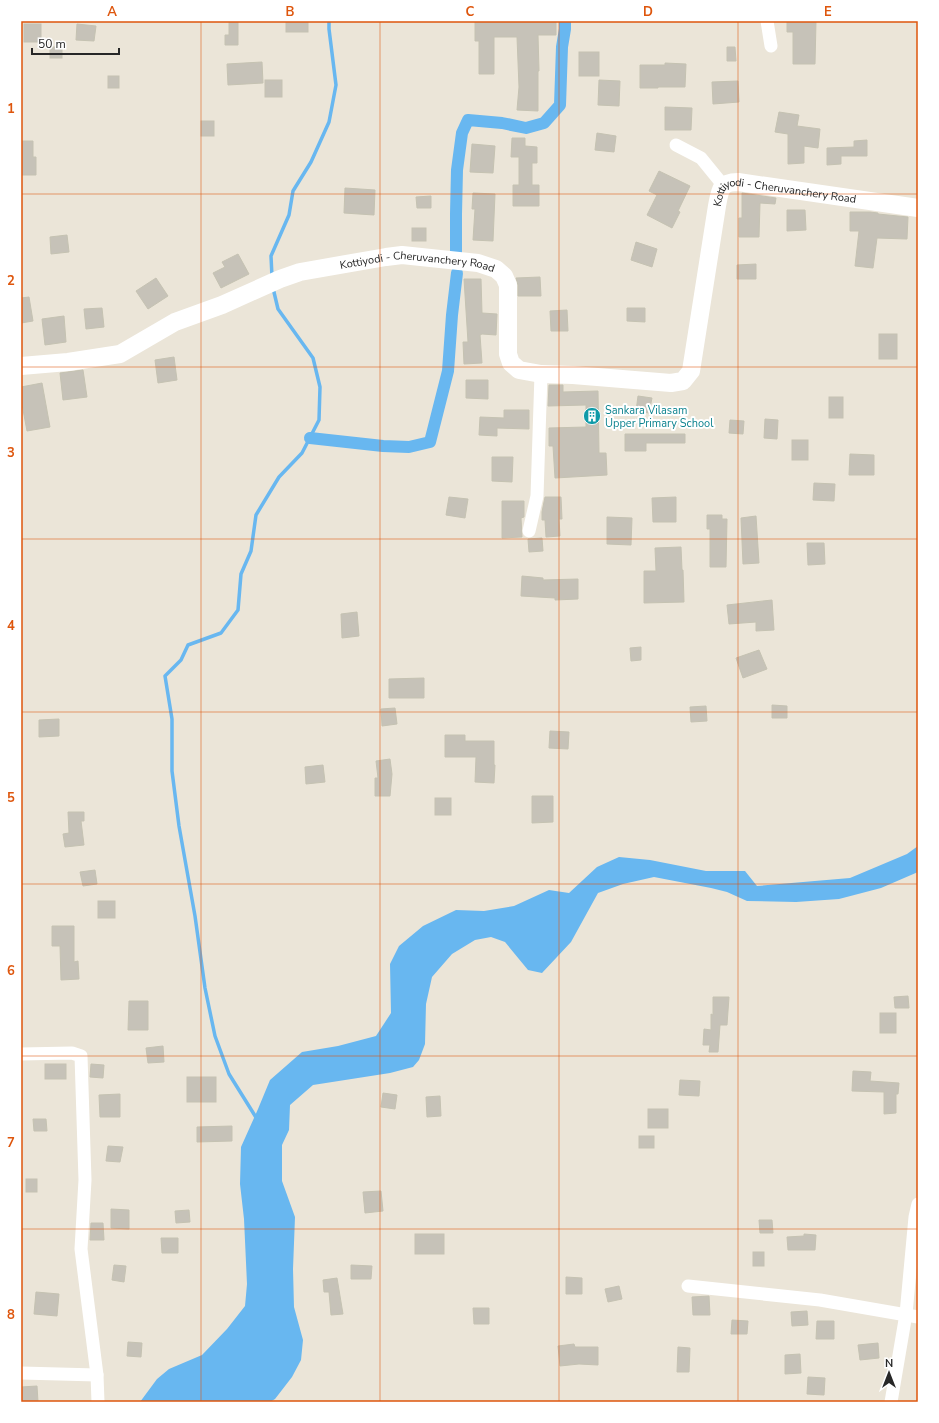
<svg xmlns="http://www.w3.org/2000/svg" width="939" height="1423" font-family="'Nunito Sans',sans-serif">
<rect width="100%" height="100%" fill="#ebe5d8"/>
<!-- water -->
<polygon fill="#68b7f0" points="918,846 918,872 881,888 839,899 796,902 747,901 727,892 711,888 654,877 623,884 598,893 571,942 542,973 528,970 505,942 491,937 475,940 452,954 432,977 426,1004 425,1044 419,1060 413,1067 390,1073 313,1085 290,1105 289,1130 282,1145 282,1181 295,1217 293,1269 294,1307 303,1340 301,1360 292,1377 275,1399 270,1402 140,1402 157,1379 169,1369 202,1355 227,1329 245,1306 247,1284 244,1219 240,1184 241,1147 258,1109 270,1080 302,1052 338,1046 376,1036 391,1013 390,964 399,946 423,926 456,910 484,911 514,906 549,890 569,893 597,867 619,857 650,860 706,871 745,871 757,886 850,878 907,854"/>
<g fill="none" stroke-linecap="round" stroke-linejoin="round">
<!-- stream -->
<g stroke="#68b7f0" stroke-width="3.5">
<polyline points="272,277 271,256 289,215 293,191 311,162 329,122 336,85 329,29 329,21"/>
<polyline points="257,1119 229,1074 215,1036 205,988 195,916 179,826 172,771 172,719 165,676 181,660 188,645 221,633 238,610 241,574 251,551 256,515 279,477 302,453 319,420 320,387 313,358 278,309 273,288"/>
</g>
<!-- canal -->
<g stroke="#68b7f0" stroke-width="12">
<polyline points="456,254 456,214 457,170 462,133 468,120 502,123 526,128 544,123 560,105 562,47 565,29 565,21"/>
<polyline points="310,438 383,446 409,447 430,442 448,371 452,315 457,273"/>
</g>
</g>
<!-- building -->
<g fill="#c6c2b8" stroke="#c5c2b2">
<polygon points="229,21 238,21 238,45 225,45 225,35 229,35"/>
<rect x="286" y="21" width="22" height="11"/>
<polygon points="475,21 556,21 556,35 538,35 539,71 538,71 538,111 517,110 519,87 517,37 494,37 494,74 479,74 479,41 475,41"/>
<polygon points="787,21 816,21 815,64 793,64 793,32 787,32"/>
<rect x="24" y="24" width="17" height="18"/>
<polygon points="77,24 96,26 94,41 76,40"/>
<rect x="50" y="47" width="12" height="11"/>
<polygon points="727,47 735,47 736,61 727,61"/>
<rect x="579" y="52" width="20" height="24"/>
<polygon points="262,62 263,83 228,85 227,64"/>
<polygon points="665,63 686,64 685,87 658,87 658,88 640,88 640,65 665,65"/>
<rect x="108" y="76" width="11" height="12"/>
<rect x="265" y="80" width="17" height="17"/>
<polygon points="599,80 620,81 619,106 598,105"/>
<polygon points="738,81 739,102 713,104 712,82"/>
<polygon points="665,107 692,108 691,130 665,130"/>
<polygon points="779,112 799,115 797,126 820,129 818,148 804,146 804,163 788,164 788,134 775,132"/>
<rect x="201" y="121" width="13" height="15"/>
<polygon points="597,133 616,136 614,152 595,150"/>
<polygon points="512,138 525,138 525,146 537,147 537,163 532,163 532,185 539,185 539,206 513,206 513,185 519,185 519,157 511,157"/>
<polygon points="867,140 867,156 841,156 841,164 827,165 827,148 854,147 854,141"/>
<polygon points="21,141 33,141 33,157 36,157 36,175 21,175"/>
<polygon points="472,144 495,146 493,173 470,172"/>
<polygon points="659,171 690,186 678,211 680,212 672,228 647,215 657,195 649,191"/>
<polygon points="345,188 375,190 374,215 344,213"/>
<polygon points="473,193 495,194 493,241 473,240 475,209 472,209"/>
<polygon points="742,193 776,198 775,204 760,203 759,237 739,237 739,218 742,218"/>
<polygon points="431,196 431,208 417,208 416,197"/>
<polygon points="787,210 805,210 806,230 787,231"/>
<polygon points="850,212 870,212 878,213 878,214 908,217 907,239 877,238 873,268 855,266 859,231 850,231"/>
<rect x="412" y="228" width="14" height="13"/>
<polygon points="67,235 69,252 51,254 50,237"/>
<polygon points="636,242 657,249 652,267 631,260"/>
<polygon points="238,254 249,274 221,288 213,273 225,267 222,262"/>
<polygon points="756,264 756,279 737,279 737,265"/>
<polygon points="540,277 541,296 518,296 518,285 516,278"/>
<polygon points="156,278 168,296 148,309 136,291"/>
<polygon points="464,279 481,279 482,313 497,314 496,335 482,334 480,335 482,363 464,364 463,342 468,342"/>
<polygon points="29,297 33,321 21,323 21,298"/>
<polygon points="102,308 104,327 86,329 84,309"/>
<polygon points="627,308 645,308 645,322 627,321"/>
<polygon points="567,310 568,331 551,331 550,311"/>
<polygon points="64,316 66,342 45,345 42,319"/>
<rect x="879" y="334" width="18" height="25"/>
<polygon points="174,357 177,380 158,383 155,360"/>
<polygon points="83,370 87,397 63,400 60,373"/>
<polygon points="466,380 488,380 488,399 466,398"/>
<polygon points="42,383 50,427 27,431 21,399 21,387"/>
<polygon points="549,385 563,385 563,392 598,391 599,453 606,453 607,475 555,478 553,446 549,446 549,428 586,427 586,405 548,406"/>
<polygon points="638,396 652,398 649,413 636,411"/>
<rect x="829" y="397" width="14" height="21"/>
<polygon points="504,410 529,410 529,429 497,428 497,436 479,435 480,417 504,418"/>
<polygon points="765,419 778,420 777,439 764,438"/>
<polygon points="730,420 744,421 743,434 729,433"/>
<polygon points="625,434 685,434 685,443 646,443 646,451 625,451"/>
<rect x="792" y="440" width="16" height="20"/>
<polygon points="850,454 874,455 874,475 849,475"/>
<polygon points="492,457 513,457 512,482 492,481"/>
<polygon points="814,483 835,484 834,501 813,500"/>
<polygon points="449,497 468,499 465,518 446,515"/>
<polygon points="545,497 561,497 562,519 559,519 560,536 546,537 545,520 542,520 542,512"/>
<polygon points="676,497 676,522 653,522 652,498"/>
<polygon points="502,501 524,501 524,517 521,518 522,537 502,538"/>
<polygon points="707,515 722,515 722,519 727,519 726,567 710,567 710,529 707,529"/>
<polygon points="756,516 759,563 743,564 741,518"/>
<polygon points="607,517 632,518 631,545 607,544"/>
<polygon points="542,538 543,551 529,552 528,539"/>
<polygon points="807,543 824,543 825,564 808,565"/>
<polygon points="681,547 682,570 683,570 684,602 644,603 644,571 656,571 655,548"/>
<polygon points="522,576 543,578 543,580 578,579 578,599 555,600 555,598 521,596"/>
<polygon points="772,600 774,630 756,631 756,622 729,624 727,605"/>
<polygon points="357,612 359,636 342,638 341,614"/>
<polygon points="641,647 641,660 631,661 630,648"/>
<polygon points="759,650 767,669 743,678 736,658"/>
<polygon points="424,678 424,698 389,698 389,679"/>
<polygon points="772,705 787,706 787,718 772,718"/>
<polygon points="706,706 707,721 691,722 690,707"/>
<polygon points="395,708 397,724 382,726 381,709"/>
<polygon points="59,719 59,736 39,737 39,720"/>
<polygon points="550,731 569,732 568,749 549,748"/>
<polygon points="445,735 465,735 465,741 494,741 494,765 495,765 494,783 475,782 476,757 445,757"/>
<polygon points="390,759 392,774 390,796 375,796 375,778 378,778 376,761"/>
<polygon points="323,765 325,782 306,784 305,767"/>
<polygon points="532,796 553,796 553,822 532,823"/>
<rect x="435" y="798" width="16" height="17"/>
<polygon points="68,812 84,812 84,821 81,821 84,845 65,847 63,834 69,833"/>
<polygon points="95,870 97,884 83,886 80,872"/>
<rect x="98" y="901" width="17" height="17"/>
<polygon points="52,926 74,926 74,962 78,961 79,979 61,980 60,946 52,946"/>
<polygon points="908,996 909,1008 895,1008 894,997"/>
<polygon points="713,997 729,997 727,1025 720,1025 718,1052 709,1052 710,1045 703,1045 704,1029 711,1030 711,1014 713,1015"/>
<polygon points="129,1001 148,1001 148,1030 128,1030"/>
<rect x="880" y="1013" width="16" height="20"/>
<polygon points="163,1046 164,1062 148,1063 146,1048"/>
<rect x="45" y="1064" width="21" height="15"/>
<polygon points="91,1064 104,1065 103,1078 90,1077"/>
<polygon points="853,1071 871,1072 870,1081 899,1083 898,1094 896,1094 896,1113 884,1114 884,1092 852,1091"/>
<rect x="187" y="1077" width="29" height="25"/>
<polygon points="680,1080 700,1081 699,1096 679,1095"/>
<polygon points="383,1093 397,1095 395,1109 381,1107"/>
<polygon points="120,1094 120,1117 100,1117 99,1095"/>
<polygon points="440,1096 441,1116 427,1117 426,1097"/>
<rect x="648" y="1109" width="20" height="19"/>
<polygon points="33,1119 46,1119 47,1131 34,1131"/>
<polygon points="232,1126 232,1141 197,1142 197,1127"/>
<rect x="639" y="1136" width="15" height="12"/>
<polygon points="108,1146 123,1147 120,1162 106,1161"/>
<rect x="26" y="1179" width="11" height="13"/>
<polygon points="381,1191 383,1211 365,1213 363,1192"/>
<polygon points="111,1209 129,1210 129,1229 111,1228"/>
<polygon points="189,1210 190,1222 176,1223 175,1211"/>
<polygon points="759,1220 772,1220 773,1233 760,1233"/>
<polygon points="91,1223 103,1223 104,1240 90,1240"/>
<rect x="415" y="1234" width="29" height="20"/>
<polygon points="804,1234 816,1235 815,1250 788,1250 787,1237 804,1236"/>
<polygon points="161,1238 178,1238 178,1253 162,1253"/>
<rect x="753" y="1252" width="11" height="14"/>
<polygon points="114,1265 126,1266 124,1282 112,1280"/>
<polygon points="351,1265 372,1266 371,1279 351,1279"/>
<polygon points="566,1277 582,1278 582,1294 566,1294"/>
<polygon points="337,1278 343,1314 331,1315 329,1292 324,1292 323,1280"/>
<polygon points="619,1286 622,1299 608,1302 605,1289"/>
<polygon points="36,1292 59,1294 57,1316 34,1314"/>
<polygon points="709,1296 710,1315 693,1315 692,1297"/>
<polygon points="473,1308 489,1308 489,1324 474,1324"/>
<polygon points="807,1311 808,1325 792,1326 791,1312"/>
<polygon points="732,1320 748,1321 747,1334 731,1334"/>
<polygon points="817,1321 834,1321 834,1339 816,1339"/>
<polygon points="128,1342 142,1343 141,1357 127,1356"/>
<polygon points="878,1343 879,1358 860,1360 858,1345"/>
<polygon points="574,1344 575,1347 598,1347 598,1365 579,1364 560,1366 558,1346"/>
<polygon points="678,1347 690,1348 689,1372 677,1372"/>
<polygon points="800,1354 801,1373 785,1374 785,1355"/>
<polygon points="808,1377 825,1378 824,1395 807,1394"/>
<polygon points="37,1386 38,1402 21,1402 21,1387"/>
</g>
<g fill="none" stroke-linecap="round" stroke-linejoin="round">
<!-- street -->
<g stroke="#fff" stroke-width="13">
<polyline points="767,21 771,46"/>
<polyline points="676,145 701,158 723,185"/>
<polyline points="529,531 537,496 541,374"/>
<polyline points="21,1054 72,1053 81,1056 85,1180 81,1249 97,1375 98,1402"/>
<polyline points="688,1286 820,1300 918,1317"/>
<polyline points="21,1373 97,1375"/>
<polyline points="891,1402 906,1314 915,1217 918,1204"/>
</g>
<!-- secondary -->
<path stroke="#fff" stroke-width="18" id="s1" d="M21,366l47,-4 52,-8 55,-32 47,-17 58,-26 20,-7 86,-15 16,-2 76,8 18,6 8,7 4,9v69l3,9 8,7 22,4 32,1 98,8 12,-2 8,-10 26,-165c3,-16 3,-24 21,-24l180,26"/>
</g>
<!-- grid -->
<path fill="none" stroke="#de560d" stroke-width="1" stroke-opacity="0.55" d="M201,21v1381M380,21v1381M559,21v1381M738,21v1381M21,194h897M21,367h897M21,539h897M21,712h897M21,884h897M21,1056h897M21,1229h897"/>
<!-- icons -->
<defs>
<symbol id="building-disc" viewBox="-11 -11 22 22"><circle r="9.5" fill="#0f9aa8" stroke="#fff"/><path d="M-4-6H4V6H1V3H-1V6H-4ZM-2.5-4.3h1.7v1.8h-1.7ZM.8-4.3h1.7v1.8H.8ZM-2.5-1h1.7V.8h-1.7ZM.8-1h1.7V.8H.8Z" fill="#fff"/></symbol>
</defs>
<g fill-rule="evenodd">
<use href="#building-disc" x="582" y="406" width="20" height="20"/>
</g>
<g text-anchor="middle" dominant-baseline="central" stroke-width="4" stroke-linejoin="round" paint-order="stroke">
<!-- street labels -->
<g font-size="11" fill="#272727" stroke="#fff">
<text stroke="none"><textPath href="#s1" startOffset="1029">Kottiyodi - Cheruvanchery Road</textPath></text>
<text stroke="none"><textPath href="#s1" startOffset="417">Kottiyodi - Cheruvanchery Road</textPath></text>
</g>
<!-- culture labels -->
<g font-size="11" fill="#0d838f" stroke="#fff" text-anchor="start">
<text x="605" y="410">Sankara Vilasam<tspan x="605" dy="13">Upper Primary School</tspan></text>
</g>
</g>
<!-- border -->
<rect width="939" height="1423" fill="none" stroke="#ffffff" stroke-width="44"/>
<!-- north arrow -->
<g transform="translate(889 1373)" stroke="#ffffff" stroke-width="3" paint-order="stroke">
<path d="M0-3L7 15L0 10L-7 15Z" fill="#272727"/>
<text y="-6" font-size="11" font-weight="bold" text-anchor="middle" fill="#272727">N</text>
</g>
<!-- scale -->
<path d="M32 48v6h87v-6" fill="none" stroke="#272727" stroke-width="2"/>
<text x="38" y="48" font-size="12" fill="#272727" stroke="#ffffff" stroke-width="3" paint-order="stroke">50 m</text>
<rect x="22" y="22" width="895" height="1379" fill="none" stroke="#de560d" stroke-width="1.5"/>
<g font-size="13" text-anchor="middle" font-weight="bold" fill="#de560d">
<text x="112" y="16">A</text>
<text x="290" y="16">B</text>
<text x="470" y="16">C</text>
<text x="648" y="16">D</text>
<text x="828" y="16">E</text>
<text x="11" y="113">1</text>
<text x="11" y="285">2</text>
<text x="11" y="457">3</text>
<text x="11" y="630">4</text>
<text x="11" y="802">5</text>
<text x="11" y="975">6</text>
<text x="11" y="1147">7</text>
<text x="11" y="1319">8</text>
</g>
</svg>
